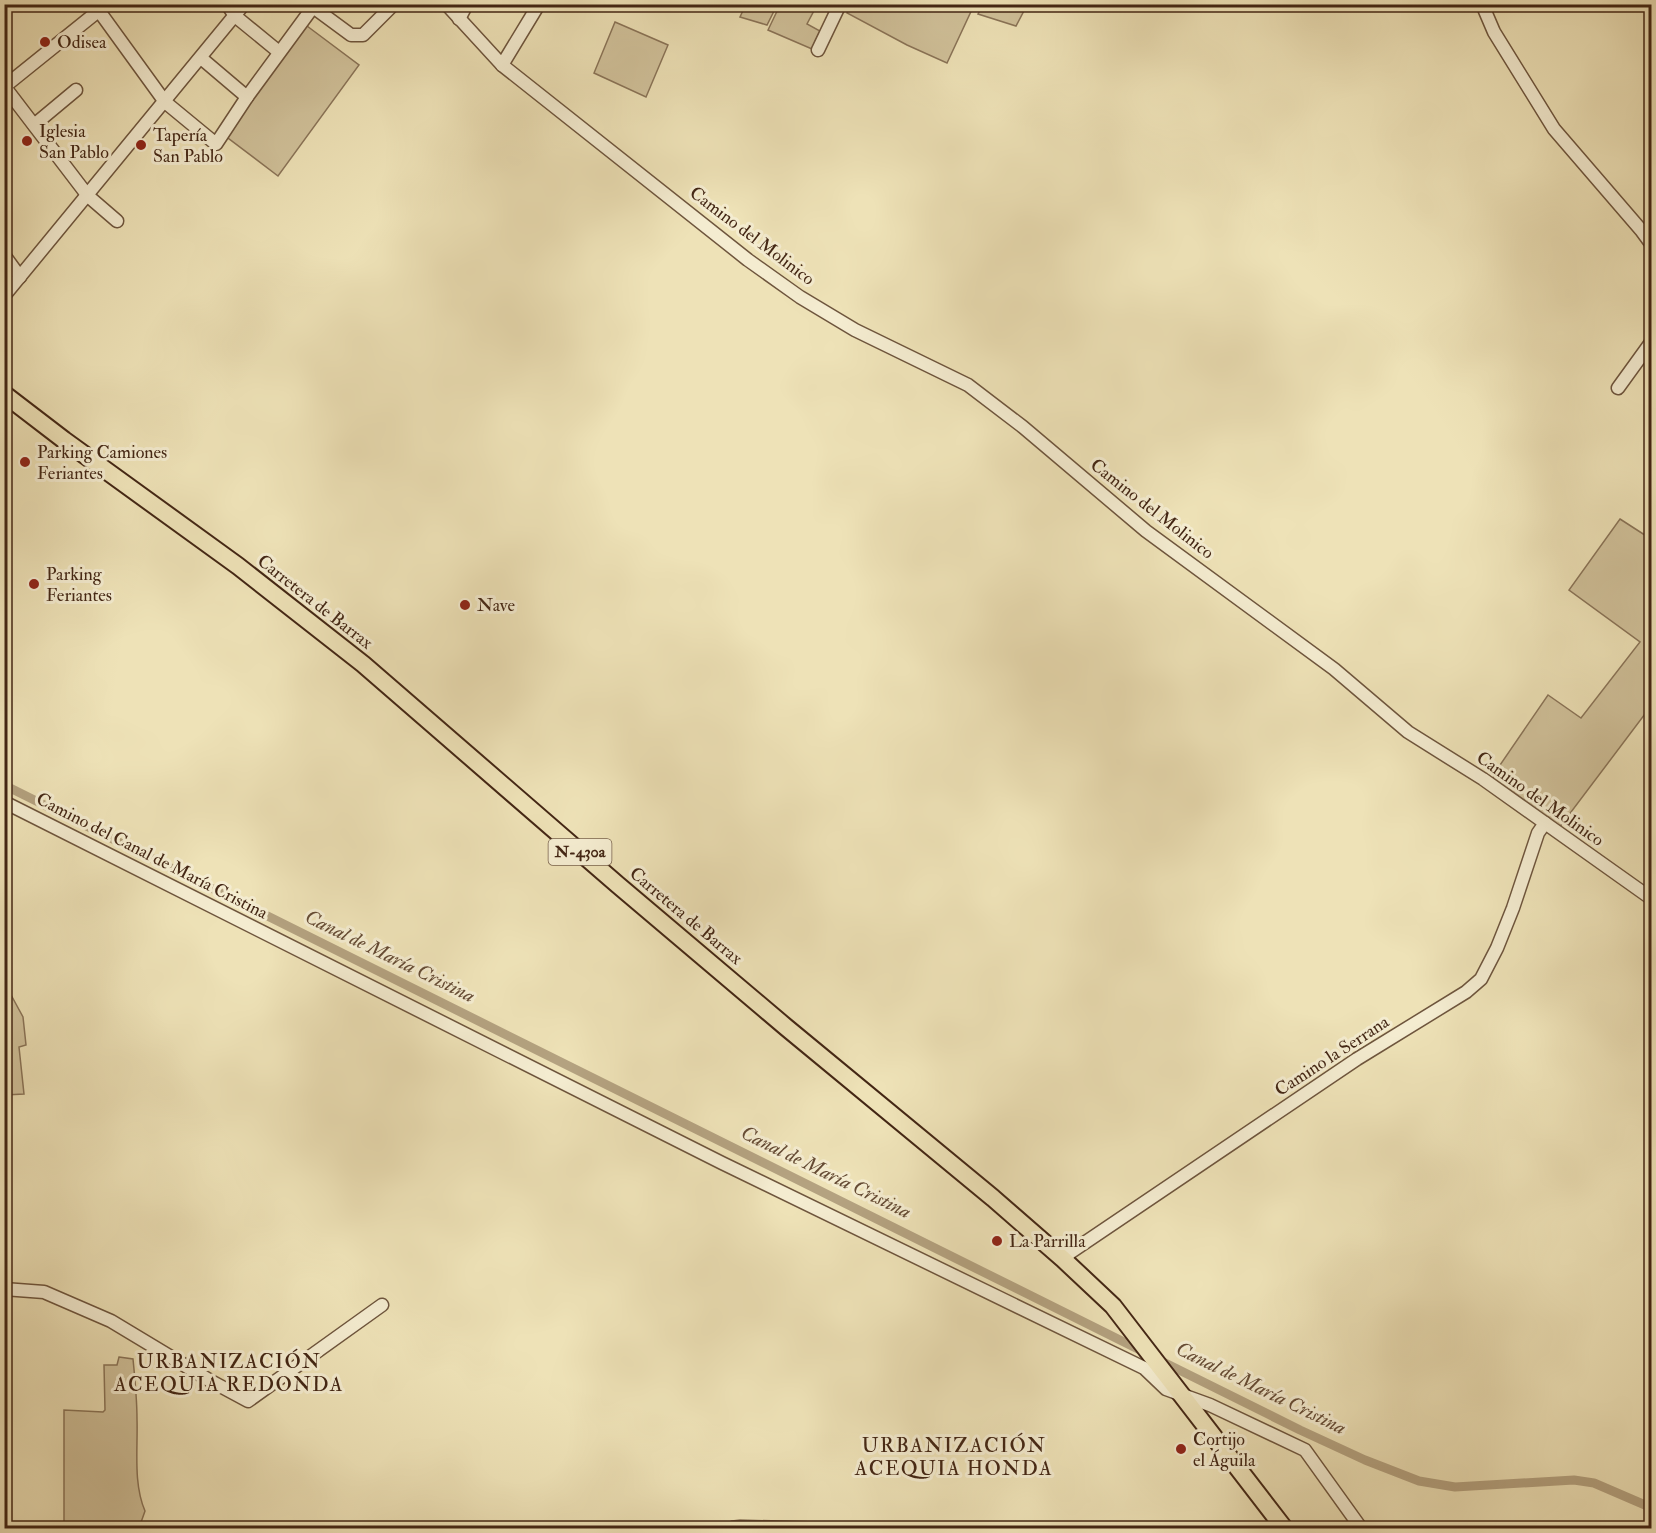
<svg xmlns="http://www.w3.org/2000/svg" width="1656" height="1533" font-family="'IM FELL Double Pica',serif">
<rect width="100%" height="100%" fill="#eee2b7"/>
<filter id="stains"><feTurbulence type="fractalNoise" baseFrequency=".00333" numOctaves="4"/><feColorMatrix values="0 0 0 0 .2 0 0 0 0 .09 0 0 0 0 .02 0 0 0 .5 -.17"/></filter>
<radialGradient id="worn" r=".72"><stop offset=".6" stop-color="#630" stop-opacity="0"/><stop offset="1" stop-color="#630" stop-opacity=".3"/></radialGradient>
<!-- green -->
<g fill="#d1c29b" stroke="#8a7458" stroke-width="1.5">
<polygon points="746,4 777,4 777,5 767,25 740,17"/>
<polygon points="851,4 974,4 974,5 947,63 907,45 847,13"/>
<polygon points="780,5 817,5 807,24 820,31 812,49 768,30"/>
<polygon points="983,5 983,4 1027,5 1016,26 978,14"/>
<polygon points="615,22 668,45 646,97 594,73"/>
<polygon points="303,23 359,65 278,176 224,135"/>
<polygon points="1620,519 1651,539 1651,706 1559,828 1492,780 1498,768 1548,695 1581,718 1640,642 1569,590"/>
<polygon points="4,982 23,1017 26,1045 19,1047 24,1094 5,1095"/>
<path d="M119,1357l14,2c2,20 4,40 4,60 1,30 -4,64 8,92l-6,17h-75v-118l39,2 2,-2 -1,-45h13z"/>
<polygon points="732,1521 740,1520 855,1523 830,1525 829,1528 738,1528 737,1525"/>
</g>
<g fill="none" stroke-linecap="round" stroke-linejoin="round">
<!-- canal -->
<g stroke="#b4a280" stroke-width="9">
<polyline points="4,785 1144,1352"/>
<polyline points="1159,1360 1300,1430 1365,1460 1419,1481 1455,1487 1574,1480 1594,1483 1652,1508"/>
</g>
<defs>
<g id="minor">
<polyline points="94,4 165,102 216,144 247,97 313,7"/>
<polyline points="227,4 235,16 279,52"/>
<polyline points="313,4 313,7 351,35 363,35 394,4"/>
<polyline points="446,4 502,65 748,260 800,297 855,330 968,385 1023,427 1146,531 1334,669 1408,732 1483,779 1652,899"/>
<polyline points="1482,4 1494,32 1554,129 1641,230 1652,245"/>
<polyline points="459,19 467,4"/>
<polyline points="818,50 840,4"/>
<polyline points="201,58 247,97"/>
<polyline points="502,65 539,4"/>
<polyline points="4,86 88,196 117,221"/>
<polyline points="4,87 107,4"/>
<polyline points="34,125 76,90"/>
<polyline points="4,255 20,277"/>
<polyline points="4,296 244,4"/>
<polyline points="1618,388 1652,341"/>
<polyline points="4,802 722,1163 1144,1368 1166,1389 1210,1405 1305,1450 1361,1528"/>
<polyline points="1063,1259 1071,1252 1357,1059 1466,992 1481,979 1497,948 1513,908 1538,833 1545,823"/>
<polyline points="4,1289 44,1292 111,1321 209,1380 248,1401 382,1305"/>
</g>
<polyline id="highway" points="4,394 64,440 238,566 363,664 618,885 787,1028 993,1198 1063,1259 1113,1306 1284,1528"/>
</defs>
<!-- minor casing -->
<use href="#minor" stroke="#6e553d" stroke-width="15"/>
<!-- highway casing -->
<use href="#highway" stroke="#432614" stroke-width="20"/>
<!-- minor -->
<use href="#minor" stroke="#f4ecd0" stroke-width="12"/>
<!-- highway -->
<use href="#highway" stroke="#eee2b7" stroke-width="16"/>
</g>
<!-- markers -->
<g fill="#8f2418" stroke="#f4ecd0" stroke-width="2">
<circle cx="45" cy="42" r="6"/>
<circle cx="27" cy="141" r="6"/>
<circle cx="141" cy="145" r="6"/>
<circle cx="25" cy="462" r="6"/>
<circle cx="34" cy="584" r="6"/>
<circle cx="465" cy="605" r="6"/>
<circle cx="997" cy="1241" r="6"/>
<circle cx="1181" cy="1449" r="6"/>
</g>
<g text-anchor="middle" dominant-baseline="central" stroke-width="6" stroke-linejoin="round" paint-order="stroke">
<!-- shield labels -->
<rect fill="#f4ecd0" stroke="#78614c" stroke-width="1.5" x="548.5" y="839" width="63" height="26" rx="4.5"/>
<g font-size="16" font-weight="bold" fill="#432614">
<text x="580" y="852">N-430a</text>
</g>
<!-- poi labels -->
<g font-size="18" fill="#432614" stroke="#f4ecd0" text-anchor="start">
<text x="57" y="42">Odisea</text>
<text x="39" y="131">Iglesia<tspan x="39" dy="21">San Pablo</tspan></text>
<text x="153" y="135">Tapería<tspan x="153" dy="21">San Pablo</tspan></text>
<text x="37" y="452">Parking Camiones<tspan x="37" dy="21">Feriantes</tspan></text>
<text x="46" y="574">Parking<tspan x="46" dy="21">Feriantes</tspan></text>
<text x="477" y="605">Nave</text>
<text x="1009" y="1241">La Parrilla</text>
<text x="1193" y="1439">Cortijo<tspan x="1193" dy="21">el Águila</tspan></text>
</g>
<!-- street labels -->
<g font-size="18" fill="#432614" stroke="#f4ecd0">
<text transform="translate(752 236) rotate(37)">Camino del Molinico</text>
<text transform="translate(1152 509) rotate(38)">Camino del Molinico</text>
<text transform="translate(315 602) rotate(38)">Carretera de Barrax</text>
<text transform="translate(1540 799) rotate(35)">Camino del Molinico</text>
<text transform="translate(152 856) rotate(27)">Camino del Canal de María Cristina</text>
<text transform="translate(686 916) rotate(40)">Carretera de Barrax</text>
<text transform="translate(1332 1056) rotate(-33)">Camino la Serrana</text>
</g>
<!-- water labels -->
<g font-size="20" font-style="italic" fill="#654b34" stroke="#f4ecd0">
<text transform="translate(390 956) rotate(26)">Canal de María Cristina</text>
<text transform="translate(826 1172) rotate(26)">Canal de María Cristina</text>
<text transform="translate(1261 1388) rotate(26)">Canal de María Cristina</text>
</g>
<!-- neighbourhood labels -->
<g font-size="20" letter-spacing="1.5" fill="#432614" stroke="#f4ecd0">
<text x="229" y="1361">URBANIZACIÓN<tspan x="229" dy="23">ACEQUIA REDONDA</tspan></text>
<text x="954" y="1445">URBANIZACIÓN<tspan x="954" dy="23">ACEQUIA HONDA</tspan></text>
</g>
</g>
<!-- margin -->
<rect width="1656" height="1533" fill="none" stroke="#eee2b7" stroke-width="24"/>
<rect x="6" y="6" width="1644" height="1521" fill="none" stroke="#432614" stroke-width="3"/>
<rect x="12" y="12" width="1632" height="1509" fill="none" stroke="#432614" stroke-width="1.5"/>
<rect width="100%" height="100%" filter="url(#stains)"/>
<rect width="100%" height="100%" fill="url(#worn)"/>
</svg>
